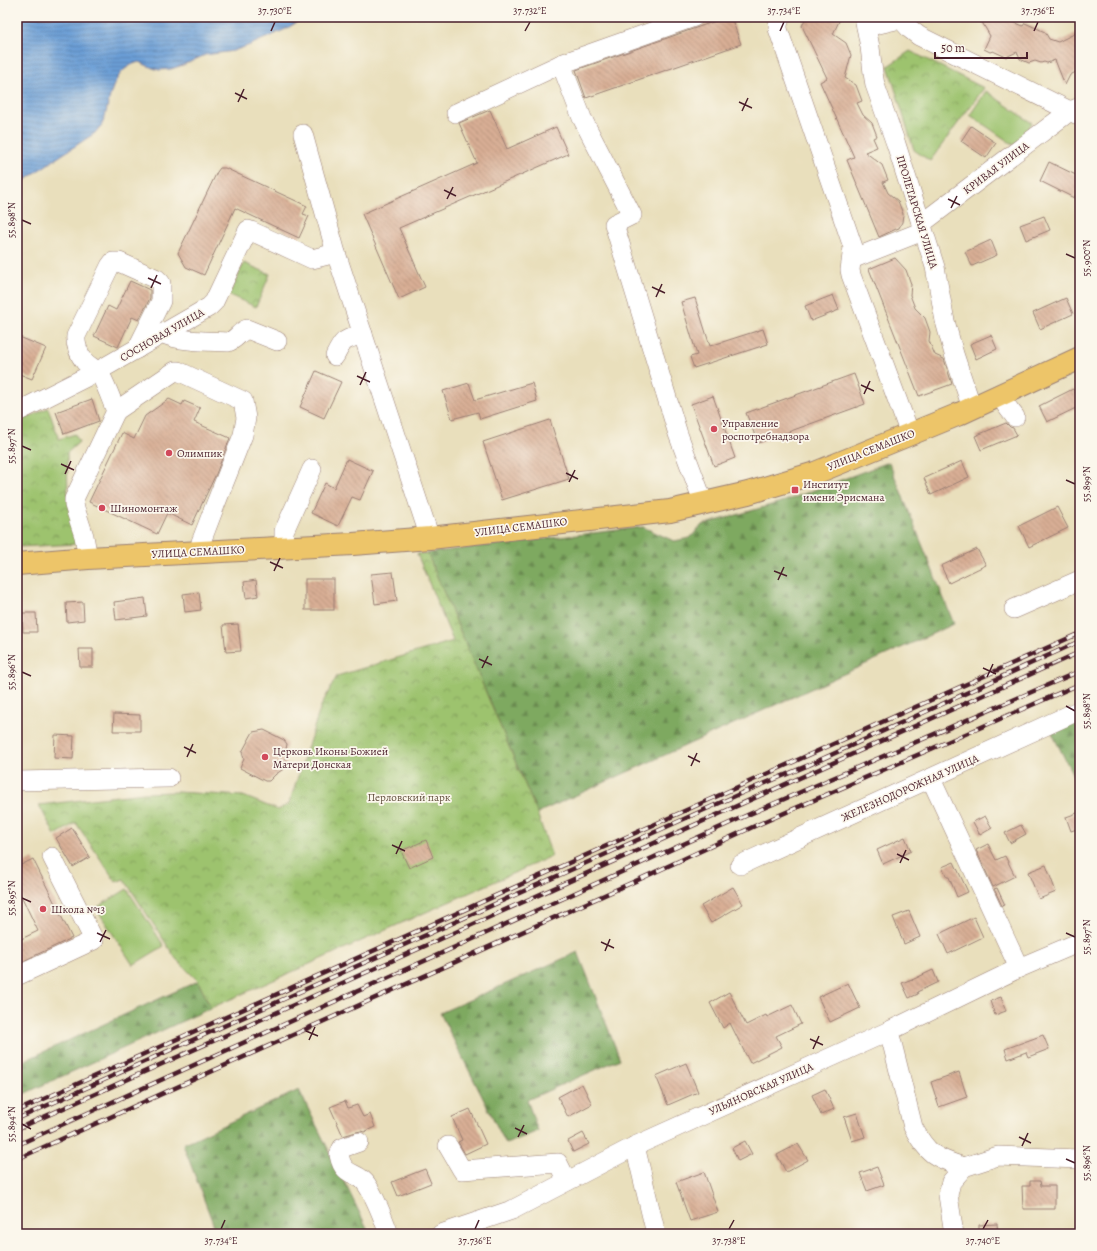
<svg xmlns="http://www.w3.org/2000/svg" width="1097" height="1251" font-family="Alegreya,serif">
<defs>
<pattern id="forest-firs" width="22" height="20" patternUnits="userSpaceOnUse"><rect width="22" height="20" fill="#7ea961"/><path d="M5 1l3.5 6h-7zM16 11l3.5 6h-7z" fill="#698950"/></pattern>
<pattern id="park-crowns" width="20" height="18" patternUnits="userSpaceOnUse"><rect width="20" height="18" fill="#9dc36e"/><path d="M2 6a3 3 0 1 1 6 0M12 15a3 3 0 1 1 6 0" fill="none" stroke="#829e5b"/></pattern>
<pattern id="water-rules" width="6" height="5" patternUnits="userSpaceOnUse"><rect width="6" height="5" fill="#6a9ed6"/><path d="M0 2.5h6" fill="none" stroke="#5980ae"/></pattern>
<pattern id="building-back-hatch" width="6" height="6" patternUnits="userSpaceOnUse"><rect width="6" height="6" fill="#d8ae94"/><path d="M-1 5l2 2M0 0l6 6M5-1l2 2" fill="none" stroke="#b18d79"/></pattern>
</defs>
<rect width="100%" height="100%" fill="#fbf7ec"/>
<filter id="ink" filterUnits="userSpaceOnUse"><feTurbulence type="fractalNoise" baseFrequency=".025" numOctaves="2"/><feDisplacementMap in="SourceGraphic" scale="8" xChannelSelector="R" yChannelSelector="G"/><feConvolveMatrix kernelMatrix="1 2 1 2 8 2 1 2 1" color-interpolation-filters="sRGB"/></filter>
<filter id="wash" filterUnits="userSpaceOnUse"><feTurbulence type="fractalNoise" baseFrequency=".012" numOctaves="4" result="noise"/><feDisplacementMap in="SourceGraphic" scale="16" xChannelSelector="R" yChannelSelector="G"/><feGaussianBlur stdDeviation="0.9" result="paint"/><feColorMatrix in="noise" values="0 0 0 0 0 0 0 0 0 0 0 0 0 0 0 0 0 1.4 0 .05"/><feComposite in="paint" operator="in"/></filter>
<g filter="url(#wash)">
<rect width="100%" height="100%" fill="#e9dfbc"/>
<!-- forest -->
<g fill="url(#forest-firs)" stroke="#646446">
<polygon points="889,462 954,624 537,813 427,553 643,527 674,541 690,538 702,525 785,501"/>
<polygon points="1080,720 1080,789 1052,733"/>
<polygon points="578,952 620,1059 527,1100 538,1131 506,1144 440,1013"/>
<polygon points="198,981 211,1008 17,1097 17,1064"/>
<polygon points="299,1090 370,1234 217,1234 183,1144"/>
</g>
<!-- park -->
<g fill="url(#park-crowns)" stroke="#74714c">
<polygon points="910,51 984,88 930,161 914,150 888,66"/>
<polygon points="244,263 270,274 256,307 229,295"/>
<polygon points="48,408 59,439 75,434 79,442 67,453 68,500 78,544 17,547 17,420 31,416"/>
<polygon points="427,553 537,813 552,856 211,1008 198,981 176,959 124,879 116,882 76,823 55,835 39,805 144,793 177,792 243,796 278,810 289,804 321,706 337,676 453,641 417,554"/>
</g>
<!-- pitch -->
<g fill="#9dc36e" stroke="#74714c">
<polygon points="986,91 1032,123 1015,146 970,115"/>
<polygon points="127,889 164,946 133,965 96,908"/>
</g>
<!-- water -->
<path fill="url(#water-rules)" stroke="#5a5e80" d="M23,17h300l-16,1 -10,4 -11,7 -36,16 -17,6 -28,4 -22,10 -12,4 -12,1 -6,-2 -14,-6c-22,6 -27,25 -32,46 -1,6 -3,13 -6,18 -2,2 -4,4 -6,7l-56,37 -22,16v-164z"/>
<g id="blocks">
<!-- building -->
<g fill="url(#building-back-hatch)">
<polygon points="727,17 731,17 741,44 586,98 576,70"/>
<polygon points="806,17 841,17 833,34 846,43 851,55 845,78 856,85 862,101 857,103 863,115 872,123 877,136 873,138 877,147 865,152 882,165 888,180 883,182 888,193 898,201 903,214 902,222 899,228 896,229 879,237 847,160 854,157 820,82 827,78 802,26"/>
<polygon points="979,17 1006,17 1007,19 1023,26 1025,23 1045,32 1049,39 1058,42 1080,31 1080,70 1070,75 1065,85 1055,60 1047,63 1044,62 1041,63 1035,61 1029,63 1020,59 1017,52 1006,57 993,51 990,52 984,49 990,36"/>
<polygon points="490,110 507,149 556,127 568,154 399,228 425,287 399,299 362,214 477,163 459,123"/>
<polygon points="971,126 996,143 986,158 961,141"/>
<polygon points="1049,162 1080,177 1080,184 1074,198 1040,181"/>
<polygon points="220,168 225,168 307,206 303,214 309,216 299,238 235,208 204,275 186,267 178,253 217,172"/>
<polygon points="1044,216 1050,230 1026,240 1020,225"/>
<polygon points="991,240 997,255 972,266 965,252"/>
<polygon points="895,258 906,270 911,284 910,295 915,308 925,318 930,332 929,341 935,355 944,359 952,384 919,396 869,269"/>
<polygon points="130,281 150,290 150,298 139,320 132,317 118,347 94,336 108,306 116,310"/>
<polygon points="833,295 839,310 811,321 805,306"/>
<polygon points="695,298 710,346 763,329 768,344 694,368 690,357 697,355 681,302"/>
<polygon points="1066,298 1073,314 1040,329 1033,313"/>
<polygon points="991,335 997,349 976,359 970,344"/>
<polygon points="17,336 46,348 32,379 17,373"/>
<polygon points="316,371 341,382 324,418 300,407"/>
<polygon points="854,374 865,404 758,443 746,413"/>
<polygon points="469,383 475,400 532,383 537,401 480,419 478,412 452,419 443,391"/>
<polygon points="1073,389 1080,403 1080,406 1047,422 1039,406"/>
<polygon points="713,396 735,458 714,466 691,404"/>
<polygon points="92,399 99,421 64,434 56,412"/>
<polygon points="169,399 182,405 184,401 200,408 194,422 230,438 216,474 192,525 167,513 157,534 89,502 122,433 134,439 145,416"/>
<polygon points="550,420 569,479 502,500 483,442"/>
<polygon points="1006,423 1010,427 1013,428 1017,435 981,450 975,436"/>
<polygon points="347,459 373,471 360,500 352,497 338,526 311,513 325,483 334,488"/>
<polygon points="962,461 969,477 931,495 924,478"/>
<polygon points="1057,507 1068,528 1029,547 1019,526"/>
<polygon points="977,549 986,565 949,583 941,566"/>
<polygon points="393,572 397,601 375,604 371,574"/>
<rect x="305" y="579" width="29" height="31"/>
<polygon points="256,580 258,596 246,598 244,582"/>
<polygon points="199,592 201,610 185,612 183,594"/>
<polygon points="145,598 147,616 116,620 114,602"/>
<polygon points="83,602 84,620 67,622 66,603"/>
<polygon points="22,613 36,613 37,632 23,632"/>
<polygon points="238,624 241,651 226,652 223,625"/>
<polygon points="79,649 93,649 93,667 80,667"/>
<polygon points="114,714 140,715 140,731 113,731"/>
<polygon points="264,730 284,740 287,744 285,754 286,755 285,759 287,762 285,768 276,774 269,781 265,781 240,768 244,759 242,752 253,732"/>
<polygon points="55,735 74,736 73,759 54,758"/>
<polygon points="1080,812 1080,828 1071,831 1066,817"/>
<polygon points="985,816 992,828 980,835 973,822"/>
<polygon points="1021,825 1026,834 1010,843 1005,833"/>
<polygon points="72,828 90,857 73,867 56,838"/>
<polygon points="905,837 911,851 883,864 877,850"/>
<polygon points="426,840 433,857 409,868 401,851"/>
<polygon points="988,844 996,860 1005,856 1015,876 993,887 976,850"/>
<polygon points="33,859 72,938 17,964 17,941 38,931 17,887 17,867"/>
<polygon points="954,862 968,892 957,897 949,877 947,877 942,867"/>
<polygon points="1046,865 1056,892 1039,899 1028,872"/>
<polygon points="733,887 743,904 711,923 701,906"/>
<polygon points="997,888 1005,905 1002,906 994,889"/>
<polygon points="909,911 920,937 904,944 893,917"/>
<polygon points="974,917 983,937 948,954 939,934"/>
<polygon points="933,970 938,982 917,992 918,994 909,998 902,983 912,979 912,980"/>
<polygon points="848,983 860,1008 830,1022 818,997"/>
<polygon points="729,992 746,1025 766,1015 767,1017 792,1005 801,1024 776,1036 782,1047 750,1063 730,1023 723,1028 710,1003"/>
<polygon points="1001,997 1006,1011 995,1015 990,1001"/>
<polygon points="1043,1035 1049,1049 1028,1057 1026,1052 1008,1059 1005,1049"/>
<polygon points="686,1063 698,1092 668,1105 656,1076"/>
<polygon points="959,1072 967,1097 939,1107 931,1082"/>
<polygon points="582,1084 592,1104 568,1117 558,1097"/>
<polygon points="825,1089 834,1109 821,1115 812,1095"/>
<polygon points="345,1101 348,1108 357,1105 363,1117 370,1114 375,1127 364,1132 361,1131 356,1132 343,1136 330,1107"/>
<polygon points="470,1109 486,1144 465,1154 458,1142 462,1140 452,1117"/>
<polygon points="857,1113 865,1137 852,1141 844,1117"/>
<polygon points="583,1133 589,1144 573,1152 568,1141"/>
<polygon points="745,1141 752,1154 738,1161 732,1148"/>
<polygon points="798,1144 808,1160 786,1172 777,1155"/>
<polygon points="877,1167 884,1185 867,1191 860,1173"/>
<polygon points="425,1169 431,1183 398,1196 392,1182"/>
<polygon points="704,1172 718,1212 690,1221 676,1182"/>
<polygon points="1030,1181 1040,1181 1041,1186 1055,1186 1055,1209 1023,1209 1022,1186 1030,1186"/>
<polygon points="997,1224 998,1234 979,1234 979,1225"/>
</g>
</g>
</g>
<g filter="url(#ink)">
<use href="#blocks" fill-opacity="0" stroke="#9a7f74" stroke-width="1"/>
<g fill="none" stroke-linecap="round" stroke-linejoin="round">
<defs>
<g id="minor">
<polyline points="780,17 778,25 778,29 853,247 850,270 851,275 910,434"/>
<polyline points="864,17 870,47 873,73 875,85 896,144 935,267 945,321 954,354 972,408"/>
<polyline points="899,17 910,29 919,36 1080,116"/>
<polyline points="866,27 900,19"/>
<polyline points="561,64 694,17"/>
<polyline points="456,113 561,64 582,118 632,215 614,224 678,434 704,504"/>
<polyline points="303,134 336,253 430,538"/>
<polyline points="921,224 1070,111 1080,107"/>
<polyline points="852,259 923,231"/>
<path d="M164,334c18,8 44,7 64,8 8,-2 11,-10 19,-13l30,12"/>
<path d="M335,356c9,-18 9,-16 28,-22"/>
<path d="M1005,403c2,5 7,9 10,14"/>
<polyline points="116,411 175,371 178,371 243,401 246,418 243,435 216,503 201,542 201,552"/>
<polyline points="17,412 98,371 209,307 214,302 248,230 251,231 312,259 336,253"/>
<polyline points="284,547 284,531 312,469"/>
<path d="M88,558l-4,-22 -10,-31v-6l42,-88c-5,-12 -9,-24 -15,-35 -5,-8 -10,-8 -16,-14 -6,-7 -10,-18 -9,-26l34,-70 3,-4h6l38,17 4,4v18l-24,48"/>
<polyline points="1014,609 1080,580"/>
<polyline points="931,779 1019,968"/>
<polyline points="17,781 169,778"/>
<polyline points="740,865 1080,710"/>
<polyline points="17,976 94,940 52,857"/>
<path d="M889,1031l24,96c14,27 22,31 51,40"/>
<path d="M359,1142l-17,6 -3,7c5,24 19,15 28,30 10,15 16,33 22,49"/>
<polyline points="448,1146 462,1170 558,1163 567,1181"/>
<polyline points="635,1146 656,1234"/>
<polyline points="964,1167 998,1156 1080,1159"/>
<polyline points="441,1234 512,1210 635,1146 889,1031 1019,968 1080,942"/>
<polyline points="954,1234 948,1195 951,1182 964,1167"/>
</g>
<polyline id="major" points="17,564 88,558 353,544 430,538 670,511 748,493 815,473 957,415 1080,358"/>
</defs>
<!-- minor casing -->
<use href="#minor" stroke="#9a7f74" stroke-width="20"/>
<!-- major casing -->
<use href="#major" stroke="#9a7f74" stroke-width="24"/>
<!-- minor -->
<use href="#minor" stroke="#fff" stroke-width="19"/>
<!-- major -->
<use href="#major" stroke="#edc569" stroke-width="22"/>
<defs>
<g id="rail">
<polyline points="17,1111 1080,633"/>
<polyline points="17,1119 744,792 809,765 1080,641"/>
<polyline points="17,1129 1080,652"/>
<polyline points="17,1145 752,813 1080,671"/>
<polyline points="17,1159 640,879 757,825 1080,684"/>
</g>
</defs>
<!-- rail casing -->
<use href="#rail" stroke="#4a1f2b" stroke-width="4.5"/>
<!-- rail -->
<use href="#rail" stroke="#fbf7ec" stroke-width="3" stroke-dasharray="9" stroke-linecap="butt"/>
</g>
</g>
<!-- ticks -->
<path fill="none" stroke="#4a1f2b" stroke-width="1.5" d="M271,31l4,-9M525,31l5,-9M780,31l4,-9M1034,31l4,-9M235,93l12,6M238,102l6,-13M739,102l13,6M742,111l6,-13M444,190l12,6M447,199l6,-12M948,199l12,6M951,208l6,-12M22,220l9,4M1066,254l9,4M148,278l13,6M652,287l13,6M151,288l6,-13M656,297l6,-13M357,376l13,6M360,385l6,-13M861,385l13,6M864,394l6,-13M22,446l9,4M61,464l13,6M566,473l12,6M65,474l6,-13M1066,480l9,4M569,482l6,-12M270,562l13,6M274,571l6,-13M774,571l13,5M778,580l6,-13M479,659l13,6M482,668l6,-12M983,668l13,6M22,672l9,4M987,677l6,-13M1066,706l9,5M184,747l12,6M688,756l12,6M187,757l6,-13M691,766l6,-13M392,845l13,6M396,854l6,-13M897,854l12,6M900,863l6,-13M22,898l9,4M97,933l13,6M1066,933l9,4M100,942l6,-12M601,942l13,6M605,951l5,-12M306,1031l12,5M810,1039l13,6M309,1040l6,-13M813,1049l6,-13M22,1124l9,5M515,1128l12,6M518,1137l6,-12M1019,1137l12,6M1022,1146l6,-13M1066,1159l9,4M221,1229l4,-9M475,1229l4,-9M729,1229l5,-9M983,1229l5,-9"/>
<!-- markers -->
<g fill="#d1495b" stroke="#fbf7ec" stroke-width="1.5">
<circle cx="714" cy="429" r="4"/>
<circle cx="169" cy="453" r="4"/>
<rect x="791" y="486" width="8" height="8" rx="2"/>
<circle cx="102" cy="508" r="4"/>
<circle cx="265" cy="757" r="4"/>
<circle cx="43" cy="909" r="4"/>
</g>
<g text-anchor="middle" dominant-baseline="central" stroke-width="3.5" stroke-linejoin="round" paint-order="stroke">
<!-- street labels -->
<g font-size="11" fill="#4a1f2b" stroke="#fbf7ec">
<text transform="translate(996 168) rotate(-37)">КРИВАЯ УЛИЦА</text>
<text transform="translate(917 212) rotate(73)">ПРОЛЕТАРСКАЯ УЛИЦА</text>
<text transform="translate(162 335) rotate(-30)">СОСНОВАЯ УЛИЦА</text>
<text transform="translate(871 450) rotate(-22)">УЛИЦА СЕМАШКО</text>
<text transform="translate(521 527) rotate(-7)">УЛИЦА СЕМАШКО</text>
<text transform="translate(198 552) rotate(-3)">УЛИЦА СЕМАШКО</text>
<text transform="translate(910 788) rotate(-24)">ЖЕЛЕЗНОДОРОЖНАЯ УЛИЦА</text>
<text transform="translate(761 1089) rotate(-24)">УЛЬЯНОВСКАЯ УЛИЦА</text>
</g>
<!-- poi labels -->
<g font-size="11" fill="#4a1f2b" stroke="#fbf7ec" text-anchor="start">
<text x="722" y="423">Управление<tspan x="722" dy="13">роспотребнадзора</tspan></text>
<text x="177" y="453">Олимпик</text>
<text x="803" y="484">Институт<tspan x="803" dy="13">имени Эрисмана</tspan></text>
<text x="110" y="508">Шиномонтаж</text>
<text x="273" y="751">Церковь Иконы Божией<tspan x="273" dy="13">Матери Донская</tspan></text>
<text x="51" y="909">Школа №13</text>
</g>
<!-- park labels -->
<g font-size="11" fill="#63503f" stroke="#fbf7ec">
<text x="409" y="797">Перловский парк</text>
</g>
</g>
<!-- margin -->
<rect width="1097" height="1251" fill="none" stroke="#fbf7ec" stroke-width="44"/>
<!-- scale -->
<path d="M935 52v6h92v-6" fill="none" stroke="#4a1f2b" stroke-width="2"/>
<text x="941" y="52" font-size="12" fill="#4a1f2b" stroke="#fbf7ec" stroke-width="3" paint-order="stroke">50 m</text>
<rect x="22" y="22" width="1053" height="1207" fill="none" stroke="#4a1f2b" stroke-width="1.5"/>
<g font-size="10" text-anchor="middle" fill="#4a1f2b">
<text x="275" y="14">37.730°E</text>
<text x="530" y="14">37.732°E</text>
<text x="784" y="14">37.734°E</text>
<text x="1038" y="14">37.736°E</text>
<text transform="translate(11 220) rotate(-90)" y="4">55.898°N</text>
<text transform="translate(1086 258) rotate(-90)" y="4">55.900°N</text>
<text transform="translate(11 446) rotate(-90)" y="4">55.897°N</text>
<text transform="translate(1086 484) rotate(-90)" y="4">55.899°N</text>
<text transform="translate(11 672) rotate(-90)" y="4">55.896°N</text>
<text transform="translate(1086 711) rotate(-90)" y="4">55.898°N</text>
<text transform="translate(11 898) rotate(-90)" y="4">55.895°N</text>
<text transform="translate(1086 937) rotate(-90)" y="4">55.897°N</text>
<text transform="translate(11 1124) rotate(-90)" y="4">55.894°N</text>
<text transform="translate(1086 1163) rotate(-90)" y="4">55.896°N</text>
<text x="221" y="1244">37.734°E</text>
<text x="475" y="1244">37.736°E</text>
<text x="729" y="1244">37.738°E</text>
<text x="983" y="1244">37.740°E</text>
</g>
</svg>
